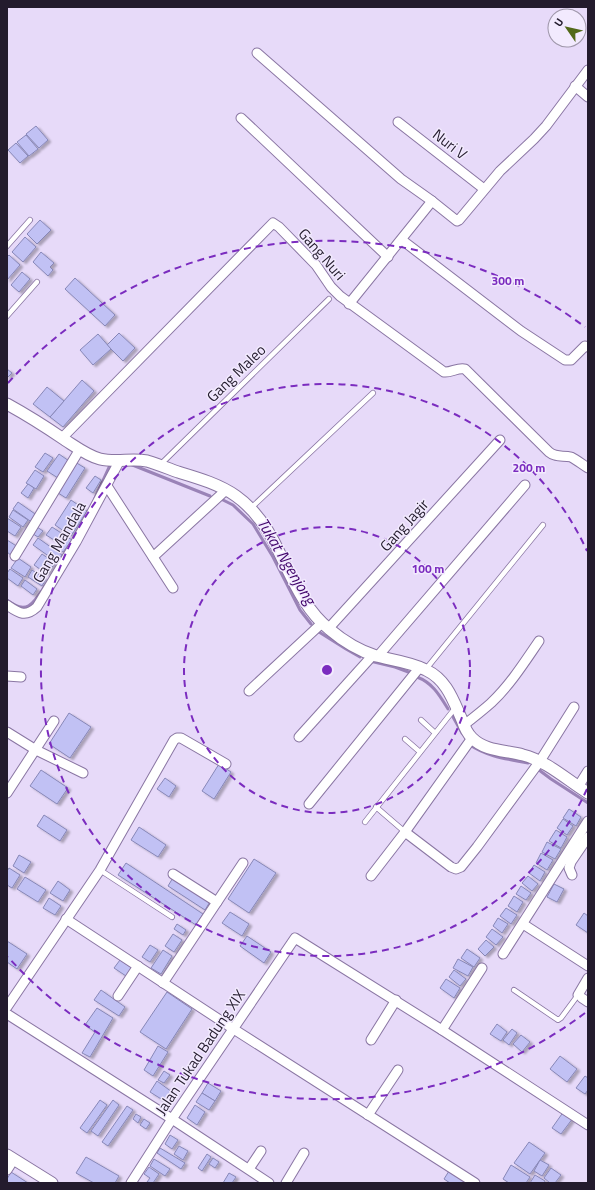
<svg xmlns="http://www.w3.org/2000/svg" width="595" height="1190" font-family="'Titillium Web',sans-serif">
<defs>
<filter id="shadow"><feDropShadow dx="3" dy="2" stdDeviation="1" flood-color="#0004"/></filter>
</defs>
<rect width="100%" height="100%" fill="#e7daf9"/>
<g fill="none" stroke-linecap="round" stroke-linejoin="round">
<!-- stream -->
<g stroke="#9a83b7" stroke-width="3">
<polyline points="130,464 210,496"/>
<polyline points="95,498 110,465 113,465"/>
<polyline points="221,499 233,505 253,524 273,557 300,610 311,624"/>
<path d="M7,600c20,16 27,3 38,-14"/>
<polyline points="319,632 346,649 360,657"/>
<polyline points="370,661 395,667 411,673"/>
<path d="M417,677c16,6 23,19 31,32"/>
<polyline points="453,717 462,733"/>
<path d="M470,745c18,12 38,14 58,18"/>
<polyline points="539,770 551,779 588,803"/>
</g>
</g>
<!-- building -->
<g fill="#c1c1f4" stroke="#8787b7" filter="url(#shadow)">
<polygon points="36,126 48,140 39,148 26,134"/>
<polygon points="26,135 38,149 29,156 17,142"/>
<polygon points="16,143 28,156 20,163 8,150"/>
<polygon points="40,220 51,230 37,244 27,234"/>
<polygon points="25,237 36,247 23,262 12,252"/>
<polygon points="41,252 54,263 50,267 53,270 48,276 33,262"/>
<polygon points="9,255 20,265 7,280 7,257"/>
<polygon points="22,272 30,279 19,292 11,285"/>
<polygon points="75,278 115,315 105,326 65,289"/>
<polygon points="119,333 135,348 123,361 107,345"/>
<polygon points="98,334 111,349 93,365 80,350"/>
<polygon points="7,369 12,373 7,378"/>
<polygon points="82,380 94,391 63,427 50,417"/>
<polygon points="47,387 64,401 50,417 33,404"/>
<polygon points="45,453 53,458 43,472 35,467"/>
<polygon points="59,454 69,461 58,478 47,471"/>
<polygon points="75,462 85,468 66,498 55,491"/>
<polygon points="35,470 44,476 36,489 26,483"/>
<polygon points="95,476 101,480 93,493 86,488"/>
<polygon points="28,484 34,488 28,498 21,493"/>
<polygon points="71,500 87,511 71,536 55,525"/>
<polygon points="18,502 38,516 33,523 13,509"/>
<polygon points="13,510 28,520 23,527 9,517"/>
<polygon points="7,518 21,527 15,536 7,531"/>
<polygon points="37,527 43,531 38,537 33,534"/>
<polygon points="52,527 72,540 63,552 56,548 59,543 46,535"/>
<polygon points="38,538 62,555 57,562 33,545"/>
<polygon points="7,540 18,547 12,556 7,552"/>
<polygon points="42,554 55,563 47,574 34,565"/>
<polygon points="18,558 31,567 25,577 11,568"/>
<polygon points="10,569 23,578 18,586 7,578 7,573"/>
<polygon points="32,570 46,579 42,586 28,577"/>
<polygon points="25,580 37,589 33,595 21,586"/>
<polygon points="69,713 91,727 70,758 49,744"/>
<polygon points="219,764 231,772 214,799 202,791"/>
<polygon points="41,770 68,788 57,804 30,786"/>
<polygon points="165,778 176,786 169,797 157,789"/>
<polygon points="569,809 581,817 576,826 563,818"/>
<polygon points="44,815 67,830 60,841 37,826"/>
<polygon points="563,819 573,826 567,835 557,828"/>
<polygon points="139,827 166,845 158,857 131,840"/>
<polygon points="556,830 567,837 561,848 549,841"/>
<polygon points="547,842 561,849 555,859 542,852"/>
<polygon points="541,853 553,860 547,870 536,863"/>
<polygon points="19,855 31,862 24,873 13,866"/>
<polygon points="254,859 276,873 249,913 228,899"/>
<polygon points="126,863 203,914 196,925 118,875"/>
<polygon points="534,865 545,872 540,881 529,873"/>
<polygon points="9,868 20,875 12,888 7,885 7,871"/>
<polygon points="174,876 211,900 205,910 168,886"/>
<polygon points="528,876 538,884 532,891 522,883"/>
<polygon points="25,877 46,890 38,902 17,889"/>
<polygon points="58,881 70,890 63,901 50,893"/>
<polygon points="554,884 564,889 557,902 547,897"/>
<polygon points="521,886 531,893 526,900 516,894"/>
<polygon points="514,896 523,902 517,912 508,906"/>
<polygon points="49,898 61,906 55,915 43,908"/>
<polygon points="506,908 517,915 511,924 500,916"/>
<polygon points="230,912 249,924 242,936 222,923"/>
<polygon points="584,913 588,916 588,933 576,925"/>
<polygon points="498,918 508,924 502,933 493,926"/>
<polygon points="177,924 186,930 183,935 174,929"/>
<polygon points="492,929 503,937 496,945 486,937"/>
<polygon points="173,934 182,940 174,952 165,946"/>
<polygon points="247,936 271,952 264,963 240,946"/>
<polygon points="486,940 494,947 485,956 478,949"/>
<polygon points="7,941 27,954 17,969 7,962"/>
<polygon points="150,945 158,950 150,962 142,957"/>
<polygon points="467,949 480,958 474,967 461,958"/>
<polygon points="163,950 172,956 161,974 151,968"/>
<polygon points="458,959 473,967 468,976 453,968"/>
<polygon points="120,960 132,968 126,976 114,968"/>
<polygon points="454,970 466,979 460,986 449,977"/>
<polygon points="446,979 460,988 454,998 440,988"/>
<polygon points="101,990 125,1007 119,1016 94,1000"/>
<polygon points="167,992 192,1009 166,1049 140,1032"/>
<polygon points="97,1008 113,1018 90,1057 82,1053 95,1032 85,1025"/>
<polygon points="497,1024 507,1032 501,1041 490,1034"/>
<polygon points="512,1029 517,1033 509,1045 503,1040"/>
<polygon points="521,1035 530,1042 522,1052 513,1044"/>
<polygon points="158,1046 168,1052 153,1076 144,1070"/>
<polygon points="560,1056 577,1069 567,1082 550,1069"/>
<polygon points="164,1071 170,1075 164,1083 158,1080"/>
<polygon points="585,1076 588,1078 588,1090 585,1094 576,1088"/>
<polygon points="157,1081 172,1092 166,1102 150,1092"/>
<polygon points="208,1083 221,1091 215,1101 202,1093"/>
<polygon points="202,1093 215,1101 209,1110 196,1102"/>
<polygon points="100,1100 107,1105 87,1133 80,1128"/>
<polygon points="113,1100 119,1105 98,1136 91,1131"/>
<polygon points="195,1105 205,1112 197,1125 187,1118"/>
<polygon points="127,1106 133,1110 108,1146 102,1142"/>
<polygon points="564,1111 573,1118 561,1134 552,1128"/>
<polygon points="136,1114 141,1117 138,1123 133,1119"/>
<polygon points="144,1119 150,1123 146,1129 140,1125"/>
<polygon points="170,1135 178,1140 172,1149 165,1144"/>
<polygon points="529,1142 545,1153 530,1174 514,1163"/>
<polygon points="179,1146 188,1151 183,1160 174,1154"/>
<polygon points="160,1148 185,1163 181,1169 157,1153"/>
<polygon points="207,1154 211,1157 202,1171 198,1168"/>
<polygon points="86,1157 119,1176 115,1183 94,1183 76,1173"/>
<polygon points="213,1158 219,1162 215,1168 209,1164"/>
<polygon points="154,1159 170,1169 165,1176 150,1166"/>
<polygon points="540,1160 549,1165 542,1176 534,1171"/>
<polygon points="511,1165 530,1177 526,1183 509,1183 503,1179"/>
<polygon points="149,1167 159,1174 153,1183 147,1182 150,1178 144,1174"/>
<polygon points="551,1168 561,1175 555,1183 550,1183 544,1178"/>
<polygon points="449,1171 465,1180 464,1183 450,1183 444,1179"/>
<polygon points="11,1172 28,1183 7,1183 7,1179"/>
<polygon points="229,1173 236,1177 232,1183 223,1183"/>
<polygon points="535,1175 545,1181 544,1183 530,1183"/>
</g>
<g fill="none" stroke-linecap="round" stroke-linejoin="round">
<defs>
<g id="service">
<polyline points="7,246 30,220"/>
<polyline points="7,316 37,282"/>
<polyline points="160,465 329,299"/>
<polyline points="250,509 373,393"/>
<polyline points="426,669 543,525"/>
<polyline points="421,720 435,733"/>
<polyline points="405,739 420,752"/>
<polyline points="376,807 405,832"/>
<polyline points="365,822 456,707"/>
<polyline points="100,870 172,917"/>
<polyline points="514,990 558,1020 561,1018 578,995"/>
</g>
<g id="minor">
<polyline points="257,53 401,179 432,201 457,221 459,220 500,171 534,139 546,126 588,70"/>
<polyline points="575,86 588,97"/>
<polyline points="241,118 388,257"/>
<polyline points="398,122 484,189"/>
<polyline points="402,240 521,331 565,360 571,360 585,346 588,347"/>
<polyline points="349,304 432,201"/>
<path d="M62,438l211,-215 6,4 37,38 15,22 9,9 104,76c7,1 14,-5 21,-3l84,83c7,6 14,3 22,5 6,3 12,8 17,11"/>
<polyline points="107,486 173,588"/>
<polyline points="15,556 80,449"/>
<polyline points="153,557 226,490"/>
<path d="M7,605c12,8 18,13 30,2l39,-65 44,-82"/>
<polyline points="328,629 500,440"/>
<polyline points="378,656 525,485"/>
<polyline points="7,676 21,677"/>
<polyline points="249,691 322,623"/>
<path d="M464,725c9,-7 18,-14 27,-22 19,-18 33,-40 48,-62"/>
<polyline points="7,732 36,750 83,773"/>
<polyline points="299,737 373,655"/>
<polyline points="578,787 588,771"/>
<polyline points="7,793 54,721"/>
<polyline points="309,804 420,667"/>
<polyline points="405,832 451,867 456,869 461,867 477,847 540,761 574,707"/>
<polyline points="173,874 217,902"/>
<polyline points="572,875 569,868 571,862 588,837"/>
<polyline points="371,876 405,832 472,738"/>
<polyline points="66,919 232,1028 475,1183"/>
<polyline points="523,924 588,966"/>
<polyline points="503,954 588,821"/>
<polyline points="163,983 243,863"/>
<polyline points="578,995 588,978"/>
<polyline points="118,996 138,966"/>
<polyline points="582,998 588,1002"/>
<polyline points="7,1007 100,870 174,740 177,738 181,738 226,764"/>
<polyline points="7,1014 172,1119 269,1183"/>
<polyline points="442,1030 482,968"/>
<polyline points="371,1040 396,1000"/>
<polyline points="368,1115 398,1070"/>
<polyline points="249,1169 261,1151"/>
<polyline points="7,1170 14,1159"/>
<polyline points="131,1183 172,1119 295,938 442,1030 588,1125"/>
<polyline points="286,1183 304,1153"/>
</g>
<g id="tertiary">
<path d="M7,404c20,11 39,23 58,36 11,7 23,16 35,19 16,4 31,-1 47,2 10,3 20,7 31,11 20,6 41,12 58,24 20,14 34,36 44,58 13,26 25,56 49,75 13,11 31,22 47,27 16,4 35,6 50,14 21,10 27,30 36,50 2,6 5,13 10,18 14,14 34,12 51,17 24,6 44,25 65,38"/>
<polyline points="7,1155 52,1183"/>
</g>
</defs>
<!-- service casing -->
<use href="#service" stroke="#8a76a3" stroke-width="6"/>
<!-- minor casing -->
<use href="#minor" stroke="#8a76a3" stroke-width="11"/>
<!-- tertiary casing -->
<use href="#tertiary" stroke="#8a76a3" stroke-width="13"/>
<!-- service -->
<use href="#service" stroke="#fff" stroke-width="4.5"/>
<!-- minor -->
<use href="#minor" stroke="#fff" stroke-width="9"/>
<!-- tertiary -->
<use href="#tertiary" stroke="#fff" stroke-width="11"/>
</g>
<!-- distance rings -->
<g fill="none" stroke="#7b2cbf" stroke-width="2" stroke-dasharray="7 5">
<circle cx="327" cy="670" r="143"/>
<path d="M587 789A286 286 0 1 1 587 551"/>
<path d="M585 1013A429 429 0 0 1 8 957M8 383A429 429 0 0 1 585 327"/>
</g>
<g text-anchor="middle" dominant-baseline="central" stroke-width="3" stroke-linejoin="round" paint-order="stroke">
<!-- street labels -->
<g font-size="15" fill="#231b2d" stroke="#f2eafe">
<text transform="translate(450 144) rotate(38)">Nuri V</text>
<text transform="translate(322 254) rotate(49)">Gang Nuri</text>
<text transform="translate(236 373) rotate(-44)">Gang Maleo</text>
<text transform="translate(404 525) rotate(-48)">Gang Jagir</text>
<text transform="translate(59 542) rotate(-60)">Gang Mandala</text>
<text transform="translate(200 1052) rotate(-56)">Jalan Tukad Badung XIX</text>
</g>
<!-- water labels -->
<g font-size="16" font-style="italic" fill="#41056a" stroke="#f2eafe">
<text transform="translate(287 561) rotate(59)">Tukat Ngenjong</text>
</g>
</g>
<circle cx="327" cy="670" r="6" fill="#7b2cbf" stroke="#f2eafe" stroke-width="2"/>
<g font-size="12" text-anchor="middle" font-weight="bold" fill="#7b2cbf" stroke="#f2eafe" stroke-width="3" stroke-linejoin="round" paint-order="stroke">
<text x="508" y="285">300 m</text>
<text x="529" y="472">200 m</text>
<text x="428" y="573">100 m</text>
</g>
<!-- border -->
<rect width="595" height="1190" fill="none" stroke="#231b2d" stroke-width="16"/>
<!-- north arrow -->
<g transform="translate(567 28) rotate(304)"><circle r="19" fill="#f2eafe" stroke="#9f97aa"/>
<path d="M0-3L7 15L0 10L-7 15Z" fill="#526919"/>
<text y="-6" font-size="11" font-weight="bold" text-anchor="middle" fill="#231b2d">U</text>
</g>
</svg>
